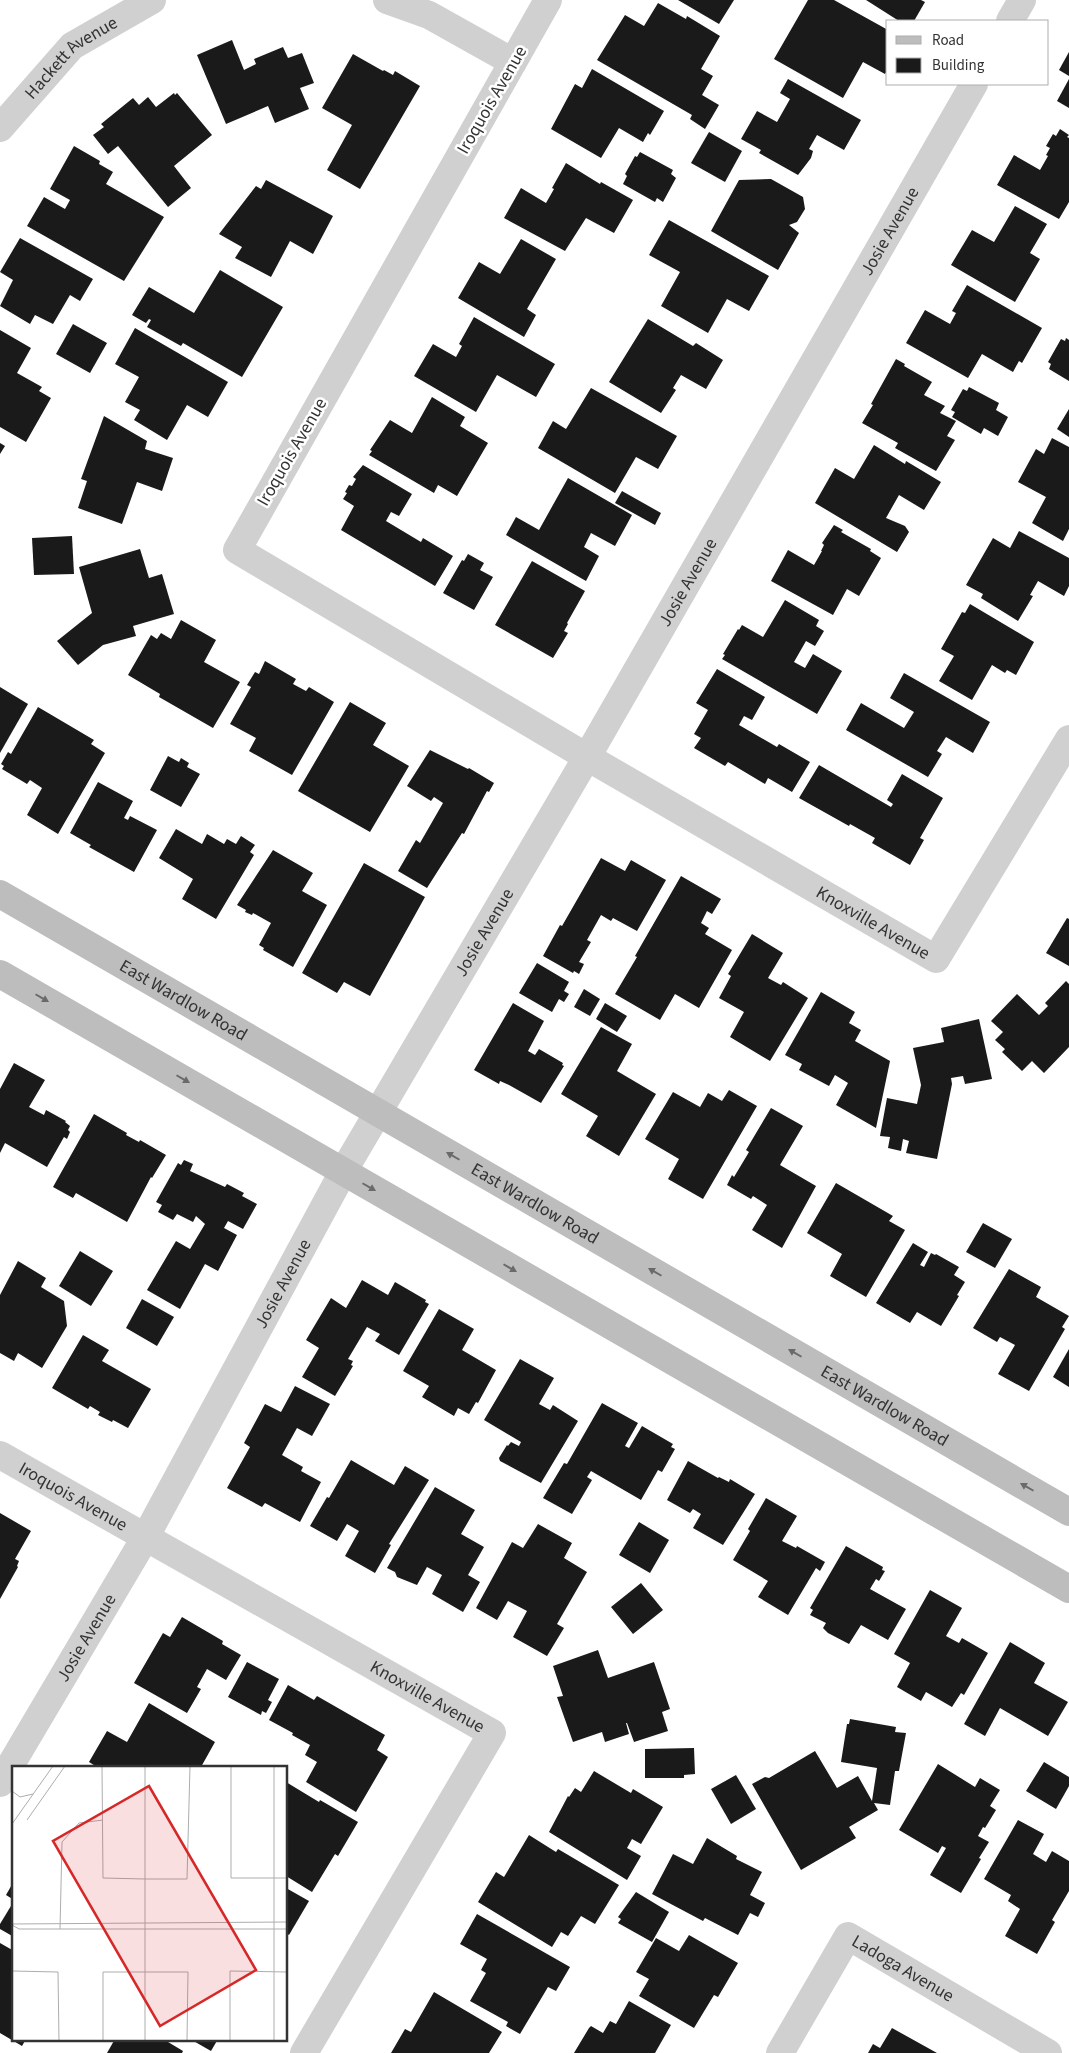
<svg xmlns="http://www.w3.org/2000/svg" width="1069" height="2053" font-family="'Source Sans 3',sans-serif">
<rect width="100%" height="100%" fill="#fff"/>
<!-- building -->
<g fill="#1a1a1a">
<polygon points="678,0 734,0 719,24"/>
<polygon points="808,0 834,0 888,30 888,69 885,74 863,62 843,98 774,59"/>
<polygon points="866,0 921,0 925,2 914,21 899,21"/>
<polygon points="658,3 686,19 687,16 720,36 701,69 713,76 702,95 719,105 705,129 690,119 692,115 597,60 625,15 644,26"/>
<polygon points="232,40 244,70 256,64 254,59 283,47 288,58 302,53 314,83 300,88 309,109 275,123 268,106 226,124 197,55"/>
<polygon points="1069,52 1069,76 1059,70"/>
<polygon points="353,54 383,71 384,70 393,75 395,71 420,86 360,189 327,170 352,125 322,108"/>
<polygon points="592,69 664,111 650,135 648,133 643,142 619,128 601,158 551,129 575,84 582,88"/>
<polygon points="788,79 861,120 844,150 817,135 809,149 813,151 811,158 798,175 759,153 761,150 741,139 757,111 777,122 790,99 780,93"/>
<polygon points="1069,79 1069,108 1057,101"/>
<polygon points="174,93 175,95 177,93 212,135 174,166 191,188 168,207 118,146 108,154 93,135 104,127 101,124 133,98 139,105 148,97 156,107"/>
<polygon points="1060,129 1069,135 1067,137 1069,138 1069,202 1059,219 997,185 1014,155 1040,170 1048,156 1046,155 1050,148 1046,146 1053,134 1056,136"/>
<polygon points="709,132 742,151 725,182 691,163"/>
<polygon points="74,146 100,161 99,164 113,172 106,184 164,217 124,281 27,226 44,197 65,209 70,200 50,189"/>
<polygon points="640,152 673,170 671,174 676,178 663,202 657,198 655,202 623,184 627,176 625,174 635,156 637,157"/>
<polygon points="566,163 600,184 601,182 633,200 614,233 586,218 565,251 504,218 521,188 546,203 554,189 552,188"/>
<polygon points="771,179 803,197 805,209 797,222 789,225 799,233 778,270 711,231 739,180"/>
<polygon points="266,180 333,216 313,254 290,241 271,277 235,258 242,247 219,234 256,186 261,189"/>
<polygon points="1015,206 1047,224 1030,253 1040,259 1015,302 951,265 972,230 994,242"/>
<polygon points="669,220 769,276 749,311 727,299 708,333 661,306 680,272 649,255"/>
<polygon points="20,238 93,279 80,301 70,295 53,324 35,315 30,324 0,306 13,280 0,272"/>
<polygon points="521,239 556,259 527,309 536,315 524,337 458,298 479,262 500,274"/>
<polygon points="220,270 283,307 242,377 183,343 181,346 147,327 151,320 149,319 146,323 132,315 149,287 194,313"/>
<polygon points="967,285 1042,328 1022,363 1019,361 1013,372 982,354 968,378 906,343 925,310 950,324 956,313 952,311"/>
<polygon points="474,317 555,364 536,397 497,375 476,412 414,376 433,344 456,357 462,346 459,344"/>
<polygon points="648,319 693,346 696,343 723,360 706,389 681,375 673,388 676,390 661,413 609,382"/>
<polygon points="73,324 107,343 90,373 56,354"/>
<polygon points="135,328 228,382 208,417 187,405 167,440 134,420 140,410 125,402 139,377 115,364"/>
<polygon points="0,330 31,348 17,373 42,387 39,391 51,398 26,442 0,427"/>
<polygon points="1066,338 1069,340 1069,381 1049,369 1051,364 1048,362 1061,339 1065,341"/>
<polygon points="896,359 905,364 904,366 932,382 924,395 945,406 940,413 956,421 947,436 955,440 936,471 895,448 898,443 862,423 873,405 871,404"/>
<polygon points="969,387 999,403 996,410 1008,417 998,436 984,428 981,434 952,417 955,412 951,410 963,389 967,391"/>
<polygon points="591,388 677,436 658,469 636,457 615,493 538,448 553,421 566,429"/>
<polygon points="432,397 465,417 460,426 488,443 457,496 438,485 434,493 369,455 372,451 370,450 390,420 412,433"/>
<polygon points="1069,409 1069,437 1057,429"/>
<polygon points="104,416 147,441 145,449 173,458 162,491 137,482 122,524 78,508 87,481 81,479"/>
<polygon points="1052,438 1069,447 1069,529 1063,541 1032,523 1046,497 1018,482 1036,449 1044,454"/>
<polygon points="0,443 5,446 0,454"/>
<polygon points="874,445 905,464 906,461 941,482 924,510 899,495 886,518 905,526 909,532 897,552 815,503 835,468 854,479"/>
<polygon points="363,465 412,494 399,516 391,512 386,521 421,542 423,538 453,556 435,586 341,530 354,506 343,499 347,493 345,492 349,485 352,486 356,479 353,477"/>
<polygon points="568,478 632,515 615,546 591,533 584,547 599,556 586,581 506,535 516,517 539,530"/>
<polygon points="622,491 661,513 655,525 615,503"/>
<polygon points="834,525 843,530 841,532 871,549 870,551 881,558 859,596 847,589 833,615 771,581 788,550 814,565 822,551 821,551 824,545 822,543"/>
<polygon points="1019,531 1069,558 1069,586 1064,596 1038,581 1030,595 1033,596 1018,621 981,598 983,594 966,585 993,538 1010,548"/>
<polygon points="72,536 74,574 34,575 32,538"/>
<polygon points="140,549 149,578 162,574 174,614 133,626 136,636 103,645 78,665 57,641 92,613 79,567"/>
<polygon points="468,554 484,563 480,570 493,577 474,610 443,593 462,560 464,561"/>
<polygon points="532,561 585,591 567,623 568,624 564,631 568,633 553,658 495,625"/>
<polygon points="785,600 819,620 816,626 824,631 815,646 806,641 794,662 805,668 813,654 842,671 817,714 722,659 725,655 723,654 738,629 739,630 742,625 763,637"/>
<polygon points="970,604 1034,642 1016,675 1007,670 1005,673 992,665 972,700 939,681 954,656 941,649 962,612 965,613"/>
<polygon points="181,620 216,640 204,662 240,682 213,728 159,697 160,694 128,675 151,635 157,639 161,633 171,639"/>
<polygon points="265,661 296,679 293,684 306,691 309,687 334,702 292,775 249,751 256,738 230,724 251,687 247,685 255,672 259,674"/>
<polygon points="717,669 765,697 752,720 744,716 739,725 777,747 779,744 810,762 792,792 768,778 765,784 728,762 725,766 694,748 701,738 694,734 708,710 696,703"/>
<polygon points="904,673 990,722 973,753 946,737 937,751 942,754 928,777 846,730 861,703 904,728 914,712 890,698"/>
<polygon points="0,687 28,704 0,753"/>
<polygon points="350,702 386,723 373,745 409,766 370,832 298,791"/>
<polygon points="38,707 94,740 91,744 105,753 58,834 27,815 42,788 30,780 27,784 2,769 4,766 1,764 8,752 11,754"/>
<polygon points="430,750 468,769 469,768 494,783 489,792 487,791 464,834 462,833 427,888 398,871 416,840 420,843 443,803 434,797 431,801 407,786"/>
<polygon points="168,756 179,762 181,758 189,763 187,767 200,774 181,807 150,790"/>
<polygon points="819,765 891,807 893,804 887,800 902,774 943,798 920,838 924,840 910,865 872,843 875,838 850,824 849,826 799,798"/>
<polygon points="98,782 133,801 124,818 128,820 130,816 157,830 134,872 89,847 91,845 70,833"/>
<polygon points="176,829 202,844 207,834 224,844 227,839 236,844 241,836 255,845 250,852 254,855 216,919 182,899 193,879 159,858"/>
<polygon points="273,850 313,873 302,891 327,905 293,967 263,950 264,948 259,945 271,923 253,913 252,915 245,912 246,910 237,905"/>
<polygon points="601,858 625,871 631,860 666,880 637,931 613,918 611,921 601,915 587,940 591,942 579,962 584,964 579,974 574,971 573,973 543,956 560,925 562,926"/>
<polygon points="364,863 425,897 370,996 344,982 337,993 302,973"/>
<polygon points="681,876 721,899 712,914 707,911 701,923 709,928 705,934 732,950 699,1008 675,994 660,1020 615,994 637,957 635,956"/>
<polygon points="1067,918 1069,919 1069,966 1046,953"/>
<polygon points="752,934 783,953 768,978 781,985 783,982 808,998 770,1061 730,1037 744,1012 719,998 731,976 728,974"/>
<polygon points="537,963 569,982 564,991 569,994 564,1002 559,999 552,1012 519,993"/>
<polygon points="1066,981 1069,984 1069,1047 1044,1073 1032,1061 1022,1071 1002,1052 1005,1049 995,1040 1003,1032 991,1021 1017,994 1039,1015 1048,1006 1045,1003"/>
<polygon points="584,989 600,999 590,1016 574,1007"/>
<polygon points="821,992 855,1012 849,1023 861,1030 855,1041 890,1061 876,1128 836,1105 848,1083 835,1075 829,1086 799,1070 802,1064 785,1055"/>
<polygon points="513,1003 544,1021 528,1051 535,1055 539,1049 563,1063 562,1065 564,1066 541,1103 509,1085 500,1081 499,1084 474,1070"/>
<polygon points="605,1003 627,1016 617,1032 596,1019"/>
<polygon points="979,1019 992,1079 965,1084 963,1076 951,1078 952,1084 937,1159 906,1153 909,1141 903,1139 901,1151 888,1148 890,1137 880,1136 887,1098 917,1104 921,1085 913,1048 944,1042 941,1028"/>
<polygon points="601,1027 632,1044 617,1071 656,1094 619,1156 586,1136 598,1116 561,1094"/>
<polygon points="14,1063 45,1080 29,1107 44,1115 46,1110 66,1121 65,1122 70,1126 68,1130 70,1132 67,1139 64,1137 47,1167 5,1143 0,1153 0,1089"/>
<polygon points="729,1090 757,1106 703,1199 668,1179 679,1159 645,1139 673,1092 700,1107 708,1093 722,1101"/>
<polygon points="771,1108 803,1126 780,1165 816,1186 782,1248 752,1230 767,1205 753,1196 751,1199 727,1185 732,1175 734,1177 749,1152 746,1150"/>
<polygon points="94,1114 127,1133 126,1135 139,1142 140,1140 166,1155 152,1178 151,1177 127,1222 76,1193 73,1198 53,1187"/>
<polygon points="184,1160 193,1164 190,1171 225,1187 227,1184 244,1193 242,1196 257,1204 243,1229 228,1221 224,1228 237,1235 218,1271 205,1264 180,1309 147,1290 176,1241 190,1249 205,1224 196,1216 193,1222 177,1214 173,1220 158,1212 162,1205 156,1202 178,1163 181,1165"/>
<polygon points="836,1183 893,1216 889,1221 905,1230 866,1297 830,1276 842,1254 807,1233"/>
<polygon points="983,1223 1012,1239 995,1268 966,1252"/>
<polygon points="913,1243 928,1252 920,1265 924,1267 931,1253 935,1255 936,1254 959,1267 954,1275 965,1282 957,1295 959,1296 941,1326 917,1312 910,1323 876,1303"/>
<polygon points="80,1251 113,1271 91,1306 59,1286"/>
<polygon points="18,1261 46,1278 41,1287 64,1301 67,1326 42,1368 18,1353 14,1361 0,1353 0,1295"/>
<polygon points="1009,1269 1041,1287 1036,1297 1069,1316 1062,1327 1065,1329 1029,1391 998,1374 1015,1345 1000,1337 997,1342 973,1328"/>
<polygon points="362,1280 388,1295 395,1282 426,1300 425,1302 429,1304 399,1355 375,1341 380,1334 367,1327 348,1359 353,1361 351,1365 353,1366 335,1396 302,1377 319,1348 306,1340 331,1298 346,1308"/>
<polygon points="142,1299 174,1317 157,1346 126,1328"/>
<polygon points="439,1309 474,1329 462,1350 496,1370 478,1403 476,1402 469,1414 458,1408 454,1416 422,1397 429,1386 403,1371"/>
<polygon points="83,1335 109,1350 102,1361 151,1389 128,1428 113,1420 112,1422 98,1415 100,1412 90,1406 88,1409 52,1388"/>
<polygon points="1069,1349 1069,1387 1053,1377"/>
<polygon points="520,1359 554,1378 539,1404 550,1410 553,1405 578,1421 541,1483 500,1461 499,1458 507,1445 508,1446 511,1442 519,1446 521,1442 484,1420"/>
<polygon points="295,1386 330,1404 312,1436 297,1428 282,1455 303,1467 301,1471 321,1482 300,1522 265,1503 262,1507 227,1488 250,1447 244,1443 265,1404 281,1412"/>
<polygon points="602,1403 638,1423 625,1446 629,1448 642,1426 673,1444 671,1447 675,1449 662,1472 658,1470 641,1500 591,1471 587,1477 592,1480 572,1514 543,1498 564,1463 567,1464"/>
<polygon points="351,1460 394,1485 405,1466 429,1480 389,1544 391,1545 375,1573 345,1556 359,1531 347,1524 337,1541 310,1526 327,1497 329,1498"/>
<polygon points="688,1461 718,1478 719,1477 729,1482 730,1479 755,1494 723,1545 693,1528 701,1514 693,1509 690,1513 667,1500"/>
<polygon points="435,1487 475,1510 461,1534 484,1547 468,1575 480,1582 463,1612 432,1594 442,1575 427,1567 417,1585 397,1577 395,1572 387,1568"/>
<polygon points="766,1498 797,1516 782,1541 796,1548 797,1546 825,1562 820,1571 816,1568 788,1615 758,1597 768,1581 733,1560 750,1531 748,1529"/>
<polygon points="0,1513 31,1531 15,1559 19,1561 17,1566 18,1567 0,1599"/>
<polygon points="639,1522 669,1540 650,1573 619,1555"/>
<polygon points="538,1524 572,1543 564,1558 587,1572 557,1624 564,1628 547,1656 513,1637 527,1611 508,1601 497,1620 476,1608 512,1542 523,1548"/>
<polygon points="846,1546 883,1567 882,1570 885,1571 879,1581 876,1579 870,1589 906,1609 888,1640 861,1625 849,1644 828,1633 823,1628 826,1623 810,1615 813,1610 810,1608"/>
<polygon points="641,1583 663,1610 633,1634 611,1607"/>
<polygon points="930,1590 962,1608 946,1636 959,1643 962,1638 988,1653 964,1695 961,1693 952,1707 926,1692 921,1701 897,1687 910,1663 894,1654"/>
<polygon points="182,1617 223,1641 222,1644 241,1655 226,1680 207,1669 197,1687 201,1689 187,1713 134,1683 163,1633 170,1637"/>
<polygon points="1010,1642 1045,1663 1034,1683 1068,1702 1048,1736 1000,1708 985,1736 964,1724"/>
<polygon points="598,1650 608,1678 654,1662 670,1709 662,1712 668,1731 634,1742 627,1723 626,1723 629,1734 605,1742 602,1732 573,1742 557,1697 563,1696 553,1666"/>
<polygon points="247,1662 279,1679 268,1700 272,1702 266,1713 262,1711 261,1715 228,1697"/>
<polygon points="288,1685 314,1700 317,1696 385,1735 377,1750 388,1757 356,1812 306,1782 317,1762 305,1755 310,1745 292,1735 293,1733 269,1720"/>
<polygon points="149,1703 215,1742 201,1767 97,1767 89,1762 107,1731 127,1742"/>
<polygon points="850,1719 896,1727 895,1732 906,1733 899,1771 895,1771 890,1805 874,1803 878,1810 849,1827 856,1838 801,1870 752,1784 765,1777 769,1778 815,1751 837,1788 858,1776 872,1801 877,1768 841,1762 847,1724 849,1724"/>
<polygon points="694,1748 695,1774 684,1775 684,1778 645,1778 645,1749"/>
<polygon points="1044,1762 1069,1777 1069,1786 1056,1809 1026,1791"/>
<polygon points="938,1764 975,1787 980,1778 1000,1790 990,1806 996,1810 985,1828 983,1827 978,1836 989,1842 979,1858 981,1859 961,1893 930,1875 946,1848 942,1846 938,1853 899,1830"/>
<polygon points="594,1771 631,1793 633,1789 663,1807 641,1844 632,1839 627,1848 641,1856 627,1880 549,1832 568,1796 569,1797 575,1788 581,1792"/>
<polygon points="736,1775 756,1809 731,1824 711,1789"/>
<polygon points="286,1782 319,1802 320,1800 358,1822 338,1856 335,1854 312,1892 286,1876"/>
<polygon points="1018,1820 1044,1834 1033,1854 1046,1862 1052,1851 1069,1861 1069,1891 1052,1920 1055,1922 1037,1954 1005,1936 1020,1909 1008,1901 1011,1895 984,1879"/>
<polygon points="529,1835 556,1852 558,1849 619,1885 595,1924 581,1916 568,1936 561,1932 552,1947 478,1902 496,1872 504,1877"/>
<polygon points="707,1838 737,1856 736,1859 762,1872 750,1895 765,1903 758,1917 750,1913 738,1935 705,1918 703,1921 652,1894 673,1854 693,1864"/>
<polygon points="14,1881 14,1900 6,1895"/>
<polygon points="286,1888 309,1901 289,1935 286,1933"/>
<polygon points="636,1892 669,1912 652,1942 618,1923 621,1919 618,1917"/>
<polygon points="14,1901 14,1937 0,1929 0,1924"/>
<polygon points="477,1914 570,1967 556,1991 548,1987 520,2034 506,2026 508,2022 470,2001 486,1973 481,1970 487,1959 460,1944"/>
<polygon points="689,1935 738,1963 718,1997 714,1995 694,2028 639,1996 649,1979 636,1972 656,1938 679,1951"/>
<polygon points="0,1943 14,1951 14,2039 26,2039 22,2046 0,2033"/>
<polygon points="434,1992 502,2032 489,2053 391,2053 405,2029 411,2032"/>
<polygon points="629,2001 671,2025 655,2053 574,2053 589,2028 591,2026 603,2033 610,2021 616,2024"/>
<polygon points="892,2028 937,2053 868,2053 873,2044 880,2048"/>
<polygon points="115,2039 163,2039 183,2051 182,2053 107,2053"/>
<polygon points="190,2039 218,2039 211,2051"/>
</g>
<g fill="none" stroke-linecap="round" stroke-linejoin="round">
<!-- street -->
<g stroke="#d0d0d0" stroke-width="28">
<polyline points="387,0 429,15 513,62"/>
<path id="s1" d="M548,0l-311,550 350,207 349,202 133,-220"/>
<polyline points="1010,21 1022,0"/>
<path id="s2" d="M0,128l72,-82 80,-46"/>
<path id="s3" d="M0,1455l492,278 -188,320"/>
<path id="s4" d="M0,1783l145,-245 198,-366 244,-415 387,-673"/>
<path id="s5" d="M780,2053l68,-117 200,117"/>
</g>
<!-- secondary -->
<g stroke="#bdbdbd" stroke-width="28">
<path id="s6" d="M0,894l1069,618"/>
<polyline points="0,974 1069,1589"/>
</g>
</g>
<!-- one-way arrows -->
<defs><path id="oneway-solid" d="M-6-.8H1V-3.2L6.5 0L1 3.2V.8H-6Z" transform="scale(1.25)"/></defs>
<g fill="#6a6a6a">
<use href="#oneway-solid" transform="translate(42 998) rotate(30)"/>
<use href="#oneway-solid" transform="translate(183 1079) rotate(30)"/>
<use href="#oneway-solid" transform="translate(453 1156) rotate(-150)"/>
<use href="#oneway-solid" transform="translate(369 1187) rotate(30)"/>
<use href="#oneway-solid" transform="translate(510 1268) rotate(30)"/>
<use href="#oneway-solid" transform="translate(655 1272) rotate(-150)"/>
<use href="#oneway-solid" transform="translate(795 1353) rotate(-150)"/>
<use href="#oneway-solid" transform="translate(1027 1487) rotate(-150)"/>
</g>
<g text-anchor="middle" dominant-baseline="central" stroke-width="5" stroke-linejoin="round" paint-order="stroke">
<!-- street labels -->
<g font-size="18" fill="#333" stroke="#fff">
<text stroke="none"><textPath href="#s2" startOffset="101">Hackett Avenue</textPath></text>
<text transform="translate(492 100) rotate(-60)">Iroquois Avenue</text>
<text stroke="none"><textPath href="#s4" startOffset="1789">Josie Avenue</textPath></text>
<text transform="translate(292 452) rotate(-60)">Iroquois Avenue</text>
<text stroke="none"><textPath href="#s4" startOffset="1384">Josie Avenue</textPath></text>
<text stroke="none"><textPath href="#s1" startOffset="1369">Knoxville Avenue</textPath></text>
<text stroke="none"><textPath href="#s4" startOffset="979">Josie Avenue</textPath></text>
<text stroke="none"><textPath href="#s6" startOffset="212">East Wardlow Road</textPath></text>
<text stroke="none"><textPath href="#s6" startOffset="618">East Wardlow Road</textPath></text>
<text stroke="none"><textPath href="#s4" startOffset="574">Josie Avenue</textPath></text>
<text stroke="none"><textPath href="#s6" startOffset="1022">East Wardlow Road</textPath></text>
<text stroke="none"><textPath href="#s3" startOffset="84">Iroquois Avenue</textPath></text>
<text stroke="none"><textPath href="#s4" startOffset="169">Josie Avenue</textPath></text>
<text stroke="none"><textPath href="#s3" startOffset="491">Knoxville Avenue</textPath></text>
<text stroke="none"><textPath href="#s5" startOffset="199">Ladoga Avenue</textPath></text>
</g>
</g>
<!-- overview -->
<g transform="translate(12 1766)">
<rect width="275" height="275" fill="#fff"/>
<path fill="none" stroke="#adadad" stroke-width="1" d="M90,0l1,112 42,1h42l3,-113M133,0v275M219,0v112h56M0,25l8,6 13,-3M15,54l38,-54M0,58l41,-58M0,158l275,-2M0,159l7,4h268M48,163l2,-87 17,-19 24,-3M0,205l46,1 1,69M91,275v-69h85l-1,69M218,275v-70l57,1M262,275v-275"/>
<path fill="#d62828" fill-opacity="0.15" stroke="#d62828" stroke-width="2.5" d="M137,20l107,184 -96,56 -107,-185z"/>
<rect width="275" height="275" fill="none" stroke="#333" stroke-width="2.5"/>
</g>
<!-- legend -->
<rect x="886" y="20" width="162" height="65" fill="#ffffff" stroke="#adadad"/>
<rect x="896" y="36" width="25" height="8" fill="#bdbdbd" stroke="#adadad"/>
<text x="932" y="45" font-size="15" fill="#333333">Road</text>
<rect x="896" y="58" width="25" height="15" fill="#1a1a1a" stroke="#adadad"/>
<text x="932" y="70" font-size="15" fill="#333333">Building</text>
</svg>
